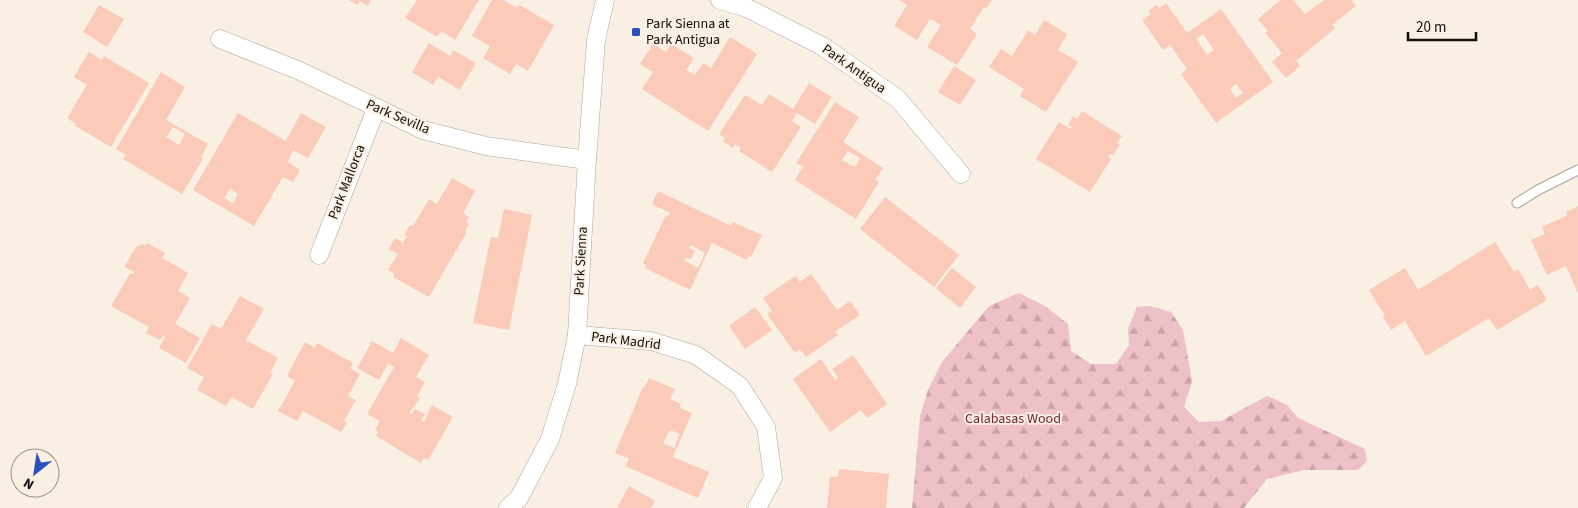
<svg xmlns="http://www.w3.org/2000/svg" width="1578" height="508" font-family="'Source Sans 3',sans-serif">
<defs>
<pattern id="forest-firs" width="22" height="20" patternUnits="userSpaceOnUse" patternTransform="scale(1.25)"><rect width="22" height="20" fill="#eec0c8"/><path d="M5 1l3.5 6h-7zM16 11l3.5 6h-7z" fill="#cba4aa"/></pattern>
</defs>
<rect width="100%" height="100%" fill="#f9efe3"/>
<!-- forest -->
<polygon fill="url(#forest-firs)" points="1019,293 1045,306 1068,324 1071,351 1091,364 1116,364 1129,345 1128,329 1137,307 1150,306 1171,312 1183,330 1192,381 1184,407 1199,422 1221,421 1267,396 1287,405 1298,418 1365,449 1367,461 1358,470 1304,470 1267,479 1244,508 912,508 920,416 928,390 942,362 989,306"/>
<!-- building -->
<g fill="#fccab8" fill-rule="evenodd">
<polygon points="349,0 371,0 368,6 360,1 358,5"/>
<polygon points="417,0 479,0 455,40 441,31 437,37 405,18"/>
<polygon points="492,0 503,0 517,8 519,5 554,25 528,71 516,64 510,74 483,58 490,46 472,36"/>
<polygon points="899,0 992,0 986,8 984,7 970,29 977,34 957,65 927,47 941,25 930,19 917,40 894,26 907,5"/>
<polygon points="1280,0 1293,0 1305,14 1324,0 1351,0 1356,6 1332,25 1335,28 1296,61 1300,66 1286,78 1272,62 1282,53 1265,33 1268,31 1258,19"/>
<path d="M1166,3l21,30 34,-24 52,73 -57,41 -35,-49 6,-5 -17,-24 -7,5 -21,-30 9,-6 -3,-3 9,-6 2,3zM1203,34l11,16 -7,5 -11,-16zM1236,84l7,9 -7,5 -6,-9z"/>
<polygon points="99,5 124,19 107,47 83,32"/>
<polygon points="1044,20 1067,34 1058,50 1078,62 1046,112 1020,96 1024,89 989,67 1001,49 1012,56 1028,30 1035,35"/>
<polygon points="730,37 757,54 708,131 642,89 653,72 640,64 653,44 666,52 671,44 694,58 686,70 695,75 703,63 711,68"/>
<polygon points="429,43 450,56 453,50 476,63 460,90 438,77 433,85 412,72"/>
<polygon points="89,52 102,60 104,56 149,83 111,147 75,126 76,124 67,118 87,85 74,77"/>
<polygon points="954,66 976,80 960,105 938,92"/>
<path d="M161,72l24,15 -19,33 42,24 -7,14 2,1 -21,35 -59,-35 3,-4 -10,-6zM173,127l12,7 -6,11 -13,-8z"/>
<polygon points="809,83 832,97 815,124 797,113 792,121 801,127 772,172 739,151 741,148 735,144 733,148 723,141 725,138 719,134 745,95 762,105 769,94 793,109"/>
<path d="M835,102l24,15 -16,25 40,26 -8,12 4,2 -23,37 -61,-39 8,-13 -7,-4zM848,151l12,7 -5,9 -13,-7z"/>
<polygon points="1082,111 1122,136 1117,143 1120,145 1113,155 1110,154 1108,157 1111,159 1090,192 1036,159 1059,122 1071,129 1072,127 1068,125 1073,116 1077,119"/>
<path d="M238,113l48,28 15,-28 25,14 -18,31 -15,-8 -5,12 12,8 -7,12 -10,-5 -29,49 -61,-36zM230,189l8,5 -5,9 -9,-5z"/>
<polygon points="452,178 475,191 463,213 469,217 466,222 469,224 465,232 466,233 429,297 393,277 395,274 388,270 398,254 389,249 395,238 403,243 407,236 404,235 410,225 413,226 429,199 437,204"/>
<path d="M658,191l73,35 2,-4 29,13 -11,22 -3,-1 -1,4 -35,-17 -22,47 -45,-22 1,-3 -3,-2 23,-48 3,1 1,-3 -18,-9zM691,245l14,8 -7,15 -14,-8 1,-2 6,1 4,-8 -6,-3z"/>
<polygon points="885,197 959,255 934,287 860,229"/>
<polygon points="1578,206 1578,293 1566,266 1547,275 1531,240 1545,234 1542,227 1568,215 1566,212"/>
<polygon points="504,209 532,215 509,330 473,323 491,237 498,238"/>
<polygon points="1495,242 1514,272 1518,269 1530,290 1538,285 1547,300 1497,330 1489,318 1426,356 1405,321 1391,330 1383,317 1385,316 1369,290 1405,268 1418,290"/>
<polygon points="147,243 165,253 162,258 188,273 178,291 190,298 175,324 200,338 186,363 159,348 165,336 163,335 160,340 146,333 149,327 111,306 130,273 133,274 134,272 124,267 136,247 142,244 145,246"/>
<polygon points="952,268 976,287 960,308 936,288"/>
<polygon points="811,274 837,310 850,301 860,315 835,332 838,335 806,357 800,349 795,353 767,314 772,311 763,298 795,276 800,282"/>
<polygon points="240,296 264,309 246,340 278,358 270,373 273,374 253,409 232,397 226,406 197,390 204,377 187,368 212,324 221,329"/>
<polygon points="755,307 772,330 745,349 729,326"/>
<polygon points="401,338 429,355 416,377 425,382 417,396 420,398 409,413 412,414 415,409 425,414 421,420 424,422 432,405 453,417 428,460 423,458 421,463 376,436 378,432 375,430 380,421 367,414 394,367 388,364 379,380 357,368 372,341 393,353"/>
<polygon points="305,342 315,348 317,343 353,363 350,368 360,374 348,396 356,400 344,421 347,423 341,432 303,411 297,421 278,411 295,381 287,376"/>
<polygon points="853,355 887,404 867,418 861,410 830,432 793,379 821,359 835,380 838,377 832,369"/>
<path d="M649,378l26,11 -5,10 11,5 -1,4 12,5 -19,44 36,15 -11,26 -73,-32 4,-7 -14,-6 28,-66 1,1zM670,430l10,4 -6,14 -11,-5z"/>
<polygon points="839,469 889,474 886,508 827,508 830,477 838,477"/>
<polygon points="629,486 655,501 651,508 617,508"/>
</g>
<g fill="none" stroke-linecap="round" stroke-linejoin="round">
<defs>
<polyline id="service" points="1517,203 1538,190 1578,170"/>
<g id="minor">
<polyline points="720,0 747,8 822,46 898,99 961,174"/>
<polyline points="220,39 300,71 423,130 486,146 587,160"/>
<polyline points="319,255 376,109"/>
<polyline points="577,335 651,341 696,355 740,386 766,427 773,478 757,508"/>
<polyline points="508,508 519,498 550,439 567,384 577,335 587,160 596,40 605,0"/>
</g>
</defs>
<!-- service casing -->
<use href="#service" stroke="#aea59a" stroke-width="11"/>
<!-- minor casing -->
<use href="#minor" stroke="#aea59a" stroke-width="19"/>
<!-- service -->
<use href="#service" stroke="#fff" stroke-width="9"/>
<!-- minor -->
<use href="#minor" stroke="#fff" stroke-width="18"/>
</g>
<!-- markers -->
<rect fill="#2b4fbf" stroke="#f9efe3" stroke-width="2" x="631" y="27" width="10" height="10" rx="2.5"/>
<g text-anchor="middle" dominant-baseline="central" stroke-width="4" stroke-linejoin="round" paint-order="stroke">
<!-- poi labels -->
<g font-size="14" fill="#120f0b" stroke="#f9efe3" text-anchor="start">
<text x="646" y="24">Park Sienna at<tspan x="646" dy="16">Park Antigua</tspan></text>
</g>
<!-- street labels -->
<g font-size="14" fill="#120f0b" stroke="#f9efe3">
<text transform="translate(854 69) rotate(35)">Park Antigua</text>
<text transform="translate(398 117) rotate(23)">Park Sevilla</text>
<text transform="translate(347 182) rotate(-69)">Park Mallorca</text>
<text transform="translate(581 261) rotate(-87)">Park Sienna</text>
<text transform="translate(626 341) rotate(7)">Park Madrid</text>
</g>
<!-- park labels -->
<g font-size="14" fill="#76293d" stroke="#f9efe3">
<text x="1013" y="419">Calabasas Wood</text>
</g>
</g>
<!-- north arrow -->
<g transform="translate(35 473) rotate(210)"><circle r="24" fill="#f9efe3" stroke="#9d958d"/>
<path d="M0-4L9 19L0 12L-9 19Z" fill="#2b4fbf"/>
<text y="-8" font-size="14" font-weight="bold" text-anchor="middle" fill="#120f0b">N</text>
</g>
<!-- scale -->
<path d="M1408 32v8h68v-8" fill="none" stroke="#120f0b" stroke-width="2.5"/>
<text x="1416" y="32" font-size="15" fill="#120f0b" stroke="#f9efe3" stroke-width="4" paint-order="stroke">20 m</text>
</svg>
